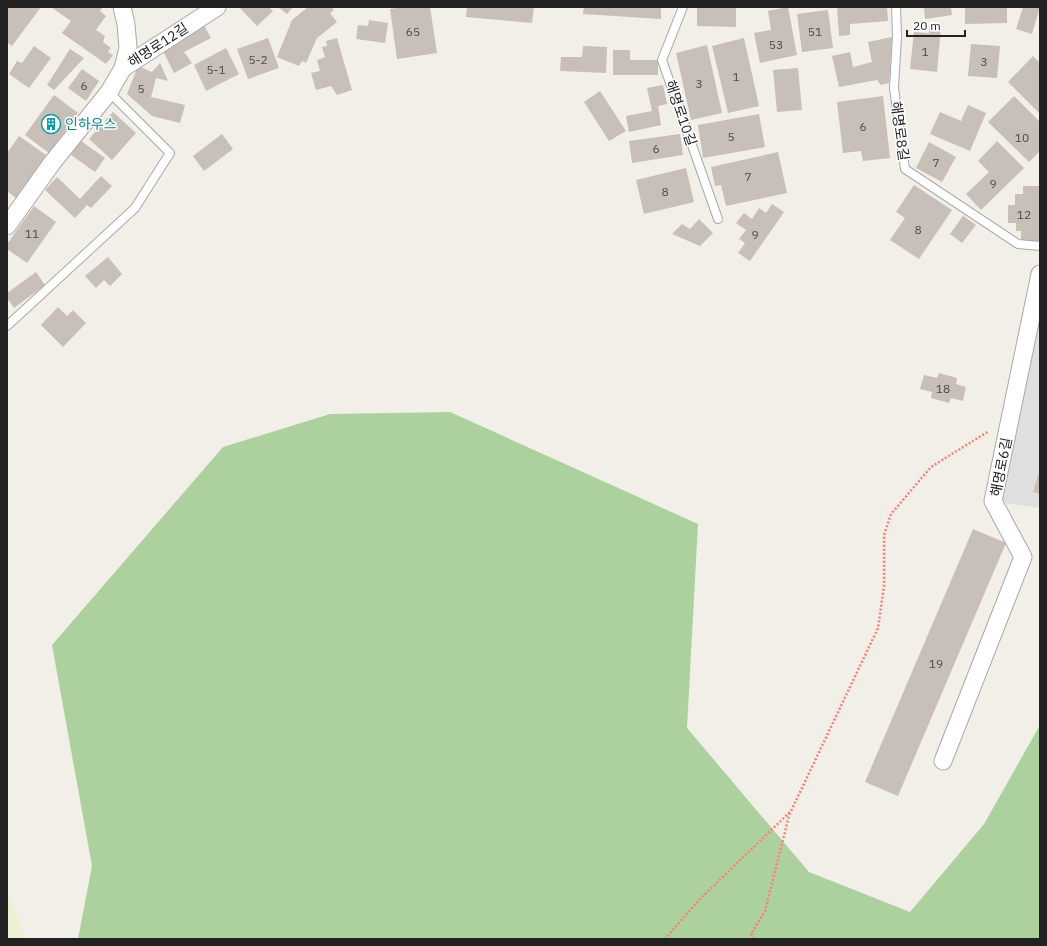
<svg xmlns="http://www.w3.org/2000/svg" width="1047" height="946" font-family="'IBM Plex Sans','Noto Sans KR',sans-serif">
<rect width="100%" height="100%" fill="#f2efe9"/>
<!-- residential -->
<polygon fill="#e0dfdf" points="1040,274 1040,508 993,501"/>
<!-- farmland -->
<polygon fill="#eef0d5" points="7,888 25,939 7,939"/>
<!-- forest -->
<polygon fill="#add19e" points="450,412 698,524 687,728 809,872 910,912 984,824 1040,725 1040,939 78,939 92,866 52,645 223,447 330,414"/>
<!-- building -->
<g fill="#c7bfb8">
<polygon points="7,7 41,7 12,46 7,42"/>
<polygon points="51,7 103,7 100,11 106,16 96,30 105,36 103,42 111,48 108,52 113,55 106,64 62,33 71,21"/>
<polygon points="239,7 269,7 273,11 257,26"/>
<polygon points="278,7 293,7 287,14"/>
<polygon points="308,7 332,7 334,10 330,13 337,22 317,38 306,63 302,61 299,66 277,57 292,20"/>
<polygon points="404,7 430,7 437,53 397,59 390,9"/>
<polygon points="467,7 534,7 532,23 466,17"/>
<polygon points="584,7 661,7 661,19 583,14"/>
<polygon points="697,7 736,7 736,27 697,26"/>
<polygon points="788,7 797,55 760,63 754,33 771,30 768,11"/>
<polygon points="837,7 887,7 888,21 850,24 850,35 839,36"/>
<polygon points="924,7 951,7 952,15 925,19"/>
<polygon points="965,7 1007,7 1007,23 965,24"/>
<polygon points="1023,7 1040,7 1032,34 1016,29"/>
<polygon points="828,10 833,48 802,52 797,14"/>
<polygon points="369,20 388,23 385,43 356,39 358,25 368,26"/>
<polygon points="204,25 211,38 184,52 192,63 174,73 161,47"/>
<polygon points="930,25 941,27 937,72 910,69 914,32 929,33"/>
<polygon points="892,37 889,83 881,85 877,80 839,87 832,56 850,52 853,67 872,62 868,42"/>
<polygon points="268,38 279,68 248,79 237,49"/>
<polygon points="337,38 352,90 337,95 331,86 316,90 311,73 320,71 317,60 325,57 322,47 327,46 326,41"/>
<polygon points="744,38 759,106 728,113 712,46"/>
<polygon points="971,44 1000,46 997,78 968,76"/>
<polygon points="707,45 722,113 691,120 676,53"/>
<polygon points="34,46 51,58 29,88 9,74 17,61 22,63"/>
<polygon points="583,46 607,47 606,73 560,71 561,57 582,57"/>
<polygon points="226,48 239,74 206,91 194,65"/>
<polygon points="70,49 84,58 54,90 47,85"/>
<polygon points="613,50 630,50 630,60 658,60 658,75 613,75"/>
<polygon points="1033,56 1040,63 1040,114 1008,82"/>
<polygon points="160,63 168,81 156,78 151,97 185,105 180,123 152,116 127,94 138,66 152,72"/>
<polygon points="798,68 802,110 777,112 773,70"/>
<polygon points="82,69 99,81 86,101 68,88"/>
<polygon points="663,85 667,104 658,106 661,125 629,132 626,116 652,111 647,88"/>
<polygon points="600,91 626,131 609,141 584,102"/>
<polygon points="54,95 78,113 49,153 25,135"/>
<polygon points="883,96 890,158 863,161 861,151 843,153 837,102"/>
<polygon points="1014,96 1040,122 1040,151 1029,162 988,122"/>
<polygon points="968,105 986,113 970,151 930,134 940,112 961,121"/>
<polygon points="113,112 136,133 112,160 89,139"/>
<polygon points="759,114 765,147 703,158 698,125"/>
<polygon points="222,134 233,149 204,171 193,156"/>
<polygon points="680,134 683,155 632,163 629,141"/>
<polygon points="19,136 46,155 16,198 7,191 7,153"/>
<polygon points="81,141 105,158 95,172 71,155"/>
<polygon points="997,141 1024,168 981,210 966,194 989,172 978,161"/>
<polygon points="929,142 956,157 942,182 916,168"/>
<polygon points="778,152 787,193 726,206 721,185 715,186 711,167"/>
<polygon points="686,168 694,202 644,214 636,180"/>
<polygon points="101,176 112,186 91,208 87,205 75,218 45,190 57,177 80,199"/>
<polygon points="914,185 952,210 919,259 890,240 905,218 896,212"/>
<polygon points="1023,186 1040,186 1039,241 1021,241 1021,231 1016,231 1016,223 1008,223 1008,205 1015,205 1015,194 1023,194"/>
<polygon points="772,204 784,212 750,261 738,253 745,243 739,239 746,230 736,223 744,213 752,219 759,208 766,213"/>
<polygon points="34,206 56,222 27,263 7,249 7,244"/>
<polygon points="963,216 976,225 962,243 950,234"/>
<polygon points="699,219 713,233 700,246 672,234 682,224 690,229"/>
<polygon points="108,257 122,274 110,286 104,280 96,288 85,276"/>
<polygon points="36,272 45,285 14,308 7,298 7,293"/>
<polygon points="58,307 67,316 73,310 86,323 63,347 41,325"/>
<polygon points="939,373 957,378 956,384 966,387 963,401 951,398 949,403 931,398 932,392 920,389 924,375 937,378"/>
<polygon points="1040,469 1040,494 1033,492"/>
<polygon points="973,529 1006,543 898,796 865,782"/>
</g>
<g fill="none" stroke-linecap="round" stroke-linejoin="round">
<defs>
<g id="service">
<polyline points="683,7 662,60 718,219"/>
<polyline points="896,7 897,36 894,88 905,169 1018,244 1040,246"/>
<polyline points="7,326 135,208 170,153 109,92"/>
</g>
<g id="minor">
<polyline points="122,7 126,24 128,48 123,68"/>
<polyline points="7,226 52,163 109,92 123,68 217,7"/>
<polyline points="943,761 1023,557 993,501 1040,274"/>
</g>
</defs>
<!-- service casing -->
<use href="#service" stroke="#a9a9a9" stroke-width="10"/>
<!-- minor casing -->
<use href="#minor" stroke="#a9a9a9" stroke-width="19"/>
<!-- path -->
<g stroke="#fa8072" stroke-width="2.5" stroke-dasharray="2 2" stroke-linecap="butt">
<polyline points="665,939 699,900 791,811 878,628 884,586 884,535 891,514 931,467 989,431"/>
<polyline points="754,939 751,934 765,911 790,812"/>
</g>
<!-- service -->
<use href="#service" stroke="#fff" stroke-width="8"/>
<!-- minor -->
<use href="#minor" stroke="#fff" stroke-width="17"/>
</g>
<!-- icons -->
<defs>
<symbol id="building-ring" viewBox="-11 -11 22 22"><circle r="9.5" fill="#fff" stroke="#0f9aa8" stroke-width="1.5"/><path d="M-4-6H4V6H1V3H-1V6H-4ZM-2.5-4.3h1.7v1.8h-1.7ZM.8-4.3h1.7v1.8H.8ZM-2.5-1h1.7V.8h-1.7ZM.8-1h1.7V.8H.8Z" fill="#0f9aa8"/></symbol>
</defs>
<g fill-rule="evenodd">
<use href="#building-ring" x="40" y="113" width="22" height="22"/>
</g>
<g text-anchor="middle" dominant-baseline="central" stroke-width="3" stroke-linejoin="round" paint-order="stroke">
<!-- number labels -->
<g font-size="12" fill="#4b4948">
<text x="413" y="31">65</text>
<text x="815" y="31">51</text>
<text x="776" y="44">53</text>
<text x="925" y="51">1</text>
<text x="258" y="59">5-2</text>
<text x="984" y="61">3</text>
<text x="216" y="69">5-1</text>
<text x="736" y="76">1</text>
<text x="699" y="83">3</text>
<text x="84" y="85">6</text>
<text x="141" y="88">5</text>
<text x="863" y="126">6</text>
<text x="731" y="136">5</text>
<text x="1022" y="137">10</text>
<text x="656" y="148">6</text>
<text x="936" y="162">7</text>
<text x="748" y="176">7</text>
<text x="993" y="183">9</text>
<text x="665" y="191">8</text>
<text x="1024" y="214">12</text>
<text x="918" y="229">8</text>
<text x="32" y="233">11</text>
<text x="755" y="234">9</text>
<text x="943" y="388">18</text>
<text x="936" y="663">19</text>
</g>
<!-- street labels -->
<g font-size="14" fill="#222" stroke="#fff">
<text transform="translate(158 45) rotate(-33)">해명로12길</text>
<text transform="translate(681 113) rotate(71)">해명로10길</text>
<text transform="translate(900 131) rotate(82)">해명로8길</text>
<text transform="translate(1001 467) rotate(-79)">해명로6길</text>
</g>
<!-- culture labels -->
<g font-size="14" fill="#0d838f" stroke="#fff" text-anchor="start">
<text x="65" y="124">인하우스</text>
</g>
</g>
<!-- border -->
<rect width="1047" height="946" fill="none" stroke="#222222" stroke-width="16"/>
<!-- scale -->
<path d="M907 30v6h58v-6" fill="none" stroke="#222222" stroke-width="2"/>
<text x="913" y="30" font-size="12" fill="#222222" stroke="#ffffff" stroke-width="3" paint-order="stroke">20 m</text>
</svg>
